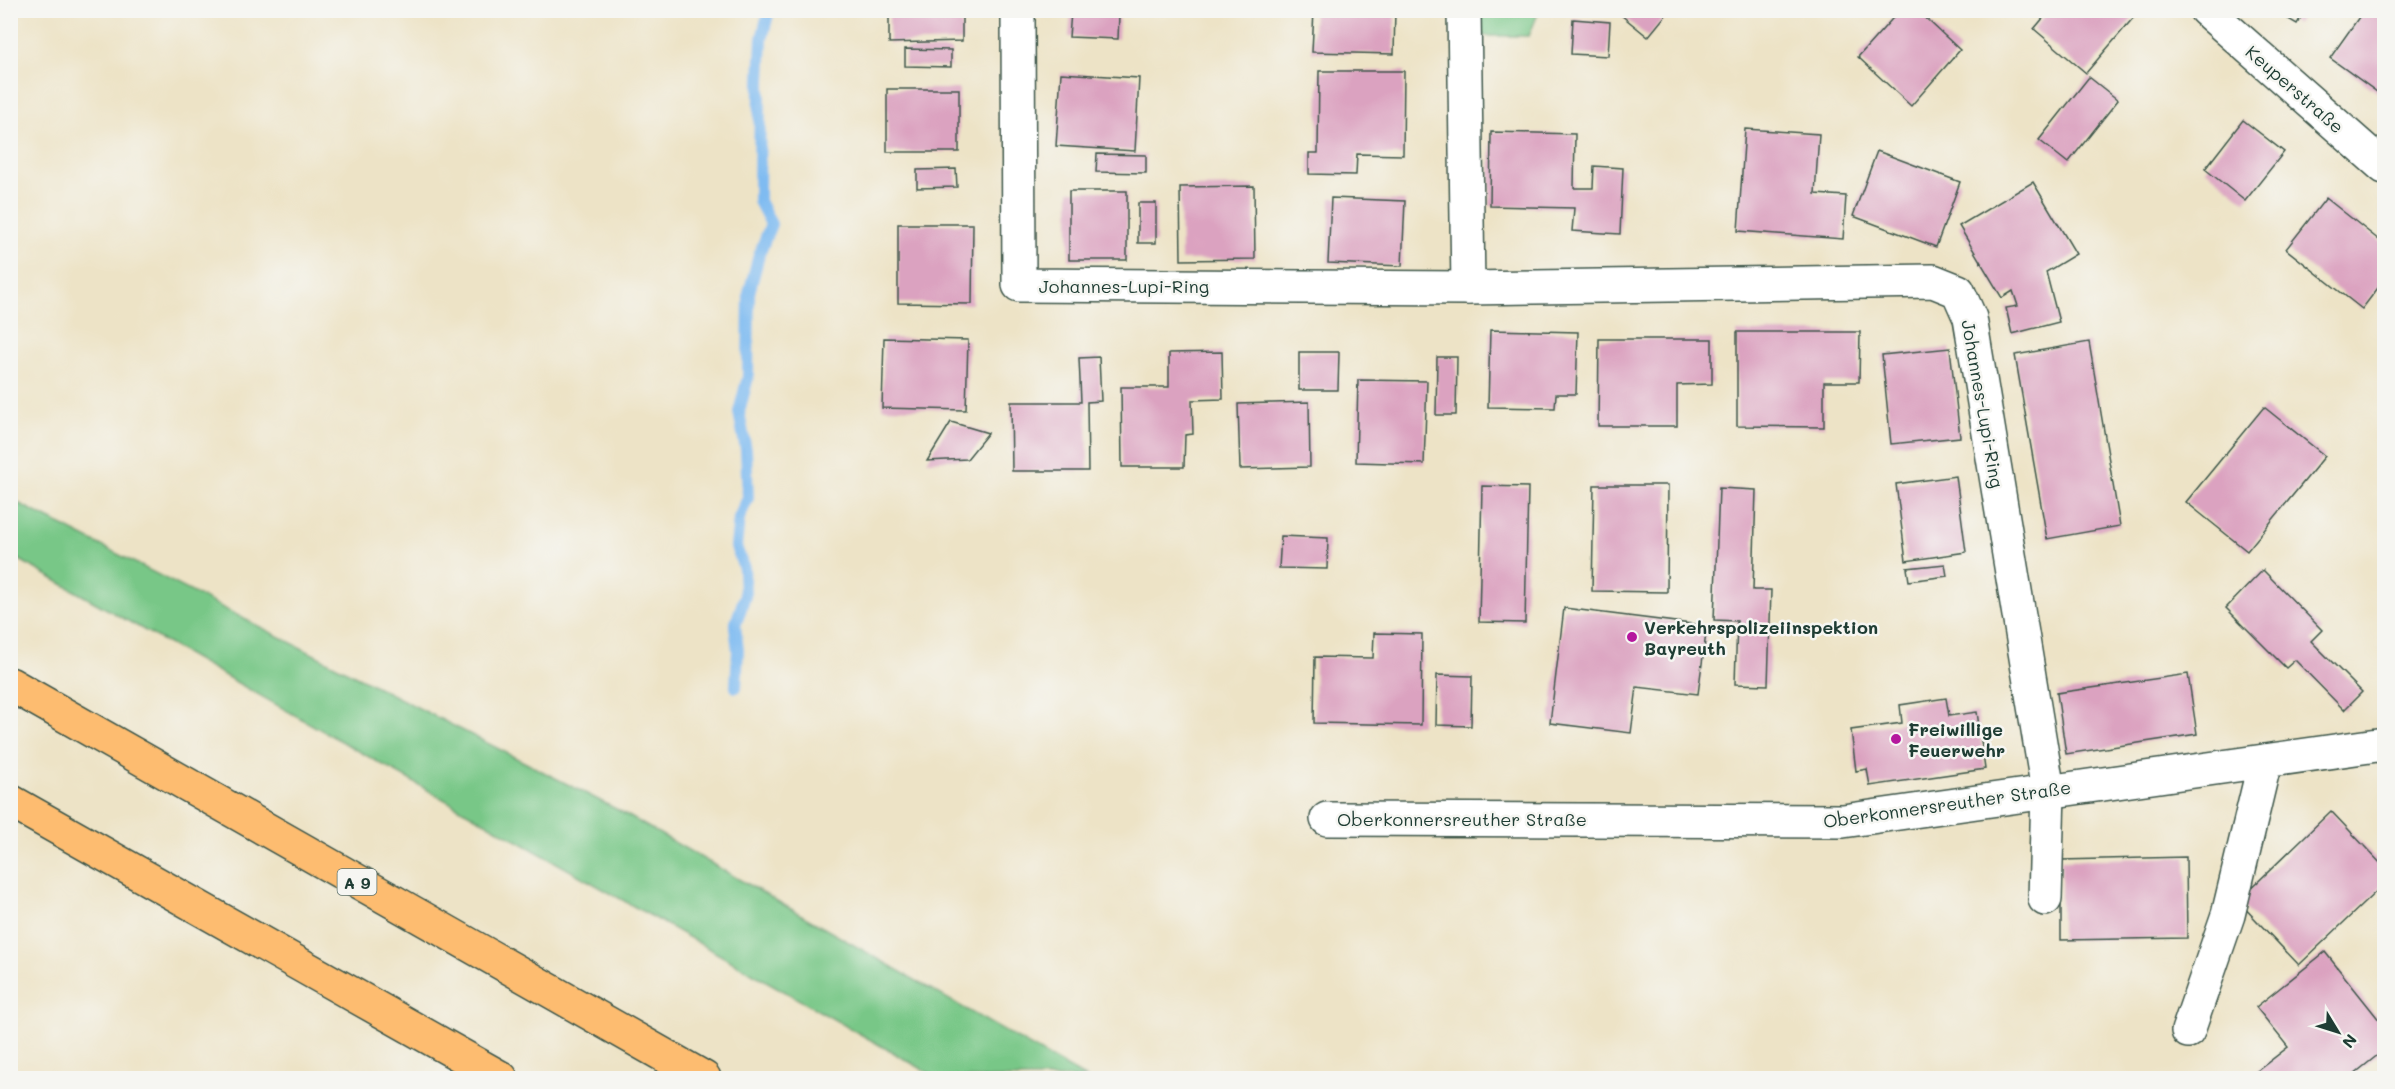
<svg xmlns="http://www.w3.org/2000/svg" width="2395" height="1089" font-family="Mali,sans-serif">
<rect width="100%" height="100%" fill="#f6f6f2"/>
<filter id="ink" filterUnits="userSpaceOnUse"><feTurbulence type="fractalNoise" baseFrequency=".0167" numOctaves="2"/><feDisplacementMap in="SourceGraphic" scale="12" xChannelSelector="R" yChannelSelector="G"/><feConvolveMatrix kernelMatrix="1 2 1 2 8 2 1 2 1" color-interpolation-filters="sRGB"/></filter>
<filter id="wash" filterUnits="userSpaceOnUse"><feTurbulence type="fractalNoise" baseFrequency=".008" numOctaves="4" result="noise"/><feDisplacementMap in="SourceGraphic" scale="24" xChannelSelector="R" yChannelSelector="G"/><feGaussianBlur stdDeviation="1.35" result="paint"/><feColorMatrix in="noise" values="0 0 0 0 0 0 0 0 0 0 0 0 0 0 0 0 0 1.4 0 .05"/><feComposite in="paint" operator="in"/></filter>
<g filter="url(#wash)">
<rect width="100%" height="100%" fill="#ede3c6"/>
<!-- green -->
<g fill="#78c787" stroke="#4c825e" stroke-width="1.5">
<polygon points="1464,11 1539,11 1529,36 1464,36"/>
<polygon points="10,499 618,810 1086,1078 938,1078 11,555"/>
</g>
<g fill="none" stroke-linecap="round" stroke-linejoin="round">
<!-- stream -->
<polyline stroke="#7fbbf1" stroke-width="12" points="736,687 738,650 735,626 745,596 744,568 736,547 739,518 748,498 746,450 739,412 748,377 749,293 759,255 771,224 759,201 760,80 762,39 769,10"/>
</g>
<g id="blocks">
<!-- building -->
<g fill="#dba2c0">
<polygon points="889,10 962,10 962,41 889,43"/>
<polygon points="1314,10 1395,10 1394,54 1312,52"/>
<polygon points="1615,10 1670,10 1648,37"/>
<polygon points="1900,10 1917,10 1960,50 1911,106 1858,57"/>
<polygon points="2050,10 2126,10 2134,17 2086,73 2034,29"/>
<polygon points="2273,10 2305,10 2297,24"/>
<polygon points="2364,10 2384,10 2384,97 2330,58"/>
<polygon points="1071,12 1119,15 1118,39 1069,37"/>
<polygon points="1573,19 1610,22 1608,56 1571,54"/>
<polygon points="905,49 951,50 951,67 905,66"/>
<polygon points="1319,71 1404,71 1403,155 1357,154 1356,175 1309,174 1309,153 1318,153"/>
<polygon points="1061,73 1139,78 1135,151 1056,146"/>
<polygon points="2089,77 2118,100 2068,163 2039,140"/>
<rect x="887" y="89" width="72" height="63"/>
<polygon points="2243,120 2284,152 2245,201 2205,169"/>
<polygon points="1745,129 1819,134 1815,194 1846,196 1843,239 1738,231"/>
<polygon points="1491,132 1575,134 1574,188 1593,188 1594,166 1623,168 1620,234 1572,231 1574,208 1490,206"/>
<polygon points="1877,151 1960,182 1936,247 1853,216"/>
<polygon points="1097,154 1146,155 1146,173 1096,172"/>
<polygon points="956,169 957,187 917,188 917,170"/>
<polygon points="2033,182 2076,254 2046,272 2059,322 2012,334 2006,308 2018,306 2013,291 2002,298 1959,226"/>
<polygon points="1254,186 1255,259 1181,260 1180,187"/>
<rect x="1069" y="191" width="58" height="69"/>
<polygon points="1331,198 1405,201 1402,266 1328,263"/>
<polygon points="2326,198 2384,244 2384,280 2362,309 2286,249"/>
<rect x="1138" y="203" width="18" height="40"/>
<polygon points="898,224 973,224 972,304 898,303"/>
<polygon points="1490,330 1578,332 1576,394 1556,394 1555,408 1488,407"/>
<polygon points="1737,332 1860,332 1859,382 1824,382 1824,427 1737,426"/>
<polygon points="884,338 968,340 966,410 882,408"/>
<polygon points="1599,339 1712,339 1712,384 1677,385 1677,426 1598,426"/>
<polygon points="2089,342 2120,526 2047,539 2015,355"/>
<polygon points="1950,348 1960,437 1891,444 1882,355"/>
<polygon points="1222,352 1223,399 1192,400 1193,434 1185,435 1184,467 1122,467 1121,387 1169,387 1169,353"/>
<polygon points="1299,352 1339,352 1338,390 1299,390"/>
<polygon points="1099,357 1101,401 1087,402 1088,471 1012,471 1011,402 1081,402 1079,358"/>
<polygon points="1437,357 1457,357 1456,415 1436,415"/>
<polygon points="1358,380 1427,381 1424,464 1356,462"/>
<polygon points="1309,402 1310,467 1240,469 1238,404"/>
<polygon points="2264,407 2325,456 2247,551 2186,502"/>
<polygon points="951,422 988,433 967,459 927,461"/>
<polygon points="1956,476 1966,552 1906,561 1896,484"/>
<polygon points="1594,485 1668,485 1667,592 1592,591"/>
<polygon points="1482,486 1528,487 1525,623 1479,622"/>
<polygon points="1719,488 1756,490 1753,590 1771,590 1768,685 1735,684 1737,621 1714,620"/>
<polygon points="1281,536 1328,538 1327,569 1279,568"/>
<polygon points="1945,564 1947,576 1909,581 1907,568"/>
<polygon points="2263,570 2322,630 2311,641 2362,692 2344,710 2295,660 2286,668 2226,608"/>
<polygon points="1564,608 1707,626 1698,694 1637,687 1631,733 1550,723"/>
<polygon points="1374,633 1422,634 1421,725 1314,723 1315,657 1373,658"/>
<polygon points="2188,674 2197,734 2066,754 2057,693"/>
<polygon points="1437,675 1472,676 1471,726 1436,725"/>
<polygon points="1946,698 1949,716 1977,712 1985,769 1870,786 1867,769 1856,771 1851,730 1902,723 1900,705"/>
<polygon points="2331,811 2384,867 2384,884 2299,965 2238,901"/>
<polygon points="2186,857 2187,938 2061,940 2061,860"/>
<polygon points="2325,952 2384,1026 2384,1050 2349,1078 2248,1078 2288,1047 2256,1007"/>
</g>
</g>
</g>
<g filter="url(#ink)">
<use href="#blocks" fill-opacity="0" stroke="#3e564a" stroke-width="1.5"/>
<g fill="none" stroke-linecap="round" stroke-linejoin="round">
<defs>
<g id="minor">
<polyline points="1018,10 1019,285 1468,288 1933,281 1958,291 1970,318 2048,791 2045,899"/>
<polyline points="1464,10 1468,288"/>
<polyline points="2206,10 2384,167"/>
<polyline points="1327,819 1843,821 2384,744"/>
<polyline points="2188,1031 2228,915 2265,761"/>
</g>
<g id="highway">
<polyline points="10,684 704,1078"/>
<polyline points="10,801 501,1078"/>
</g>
</defs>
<!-- minor casing -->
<use href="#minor" stroke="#3e564a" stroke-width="36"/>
<!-- highway casing -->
<use href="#highway" stroke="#3e564a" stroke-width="36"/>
<!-- minor -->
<use href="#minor" stroke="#fff" stroke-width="33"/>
<!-- highway -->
<use href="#highway" stroke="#fdbc70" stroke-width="33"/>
</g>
</g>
<!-- markers -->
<g fill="#b5179e" stroke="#f6f6f2" stroke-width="2">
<circle cx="1632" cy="637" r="6"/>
<circle cx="1896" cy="739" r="6"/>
</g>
<g text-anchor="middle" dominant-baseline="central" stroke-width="5" stroke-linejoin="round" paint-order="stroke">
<!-- shield labels -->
<rect fill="#f6f6f2" stroke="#60746d" stroke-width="1.5" x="337.5" y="869" width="39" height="26" rx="4.5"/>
<g font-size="16" font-weight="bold" fill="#1f3d34">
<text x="357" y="882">A 9</text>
</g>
<!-- street labels -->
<g font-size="18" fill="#1f3d34" stroke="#f6f6f2">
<text transform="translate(2295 89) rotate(41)">Keuperstraße</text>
<text x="1124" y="286">Johannes-Lupi-Ring</text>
<text transform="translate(1983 404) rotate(80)">Johannes-Lupi-Ring</text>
<text transform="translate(1947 804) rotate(-8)">Oberkonnersreuther Straße</text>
<text x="1462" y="819">Oberkonnersreuther Straße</text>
</g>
<!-- poi labels -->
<g font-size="18" font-weight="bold" fill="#1f3d34" stroke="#f6f6f2" text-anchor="start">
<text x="1644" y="627">Verkehrspolizeiinspektion<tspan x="1644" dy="21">Bayreuth</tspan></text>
<text x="1908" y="729">Freiwillige<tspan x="1908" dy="21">Feuerwehr</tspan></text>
</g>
</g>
<!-- margin -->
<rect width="2395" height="1089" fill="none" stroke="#f6f6f2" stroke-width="36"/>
<!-- north arrow -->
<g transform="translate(2338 1032) rotate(128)" stroke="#f6f6f2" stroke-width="4.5" paint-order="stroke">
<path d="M0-4.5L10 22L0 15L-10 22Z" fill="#1f3d34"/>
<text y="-9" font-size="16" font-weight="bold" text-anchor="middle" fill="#1f3d34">N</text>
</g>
</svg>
